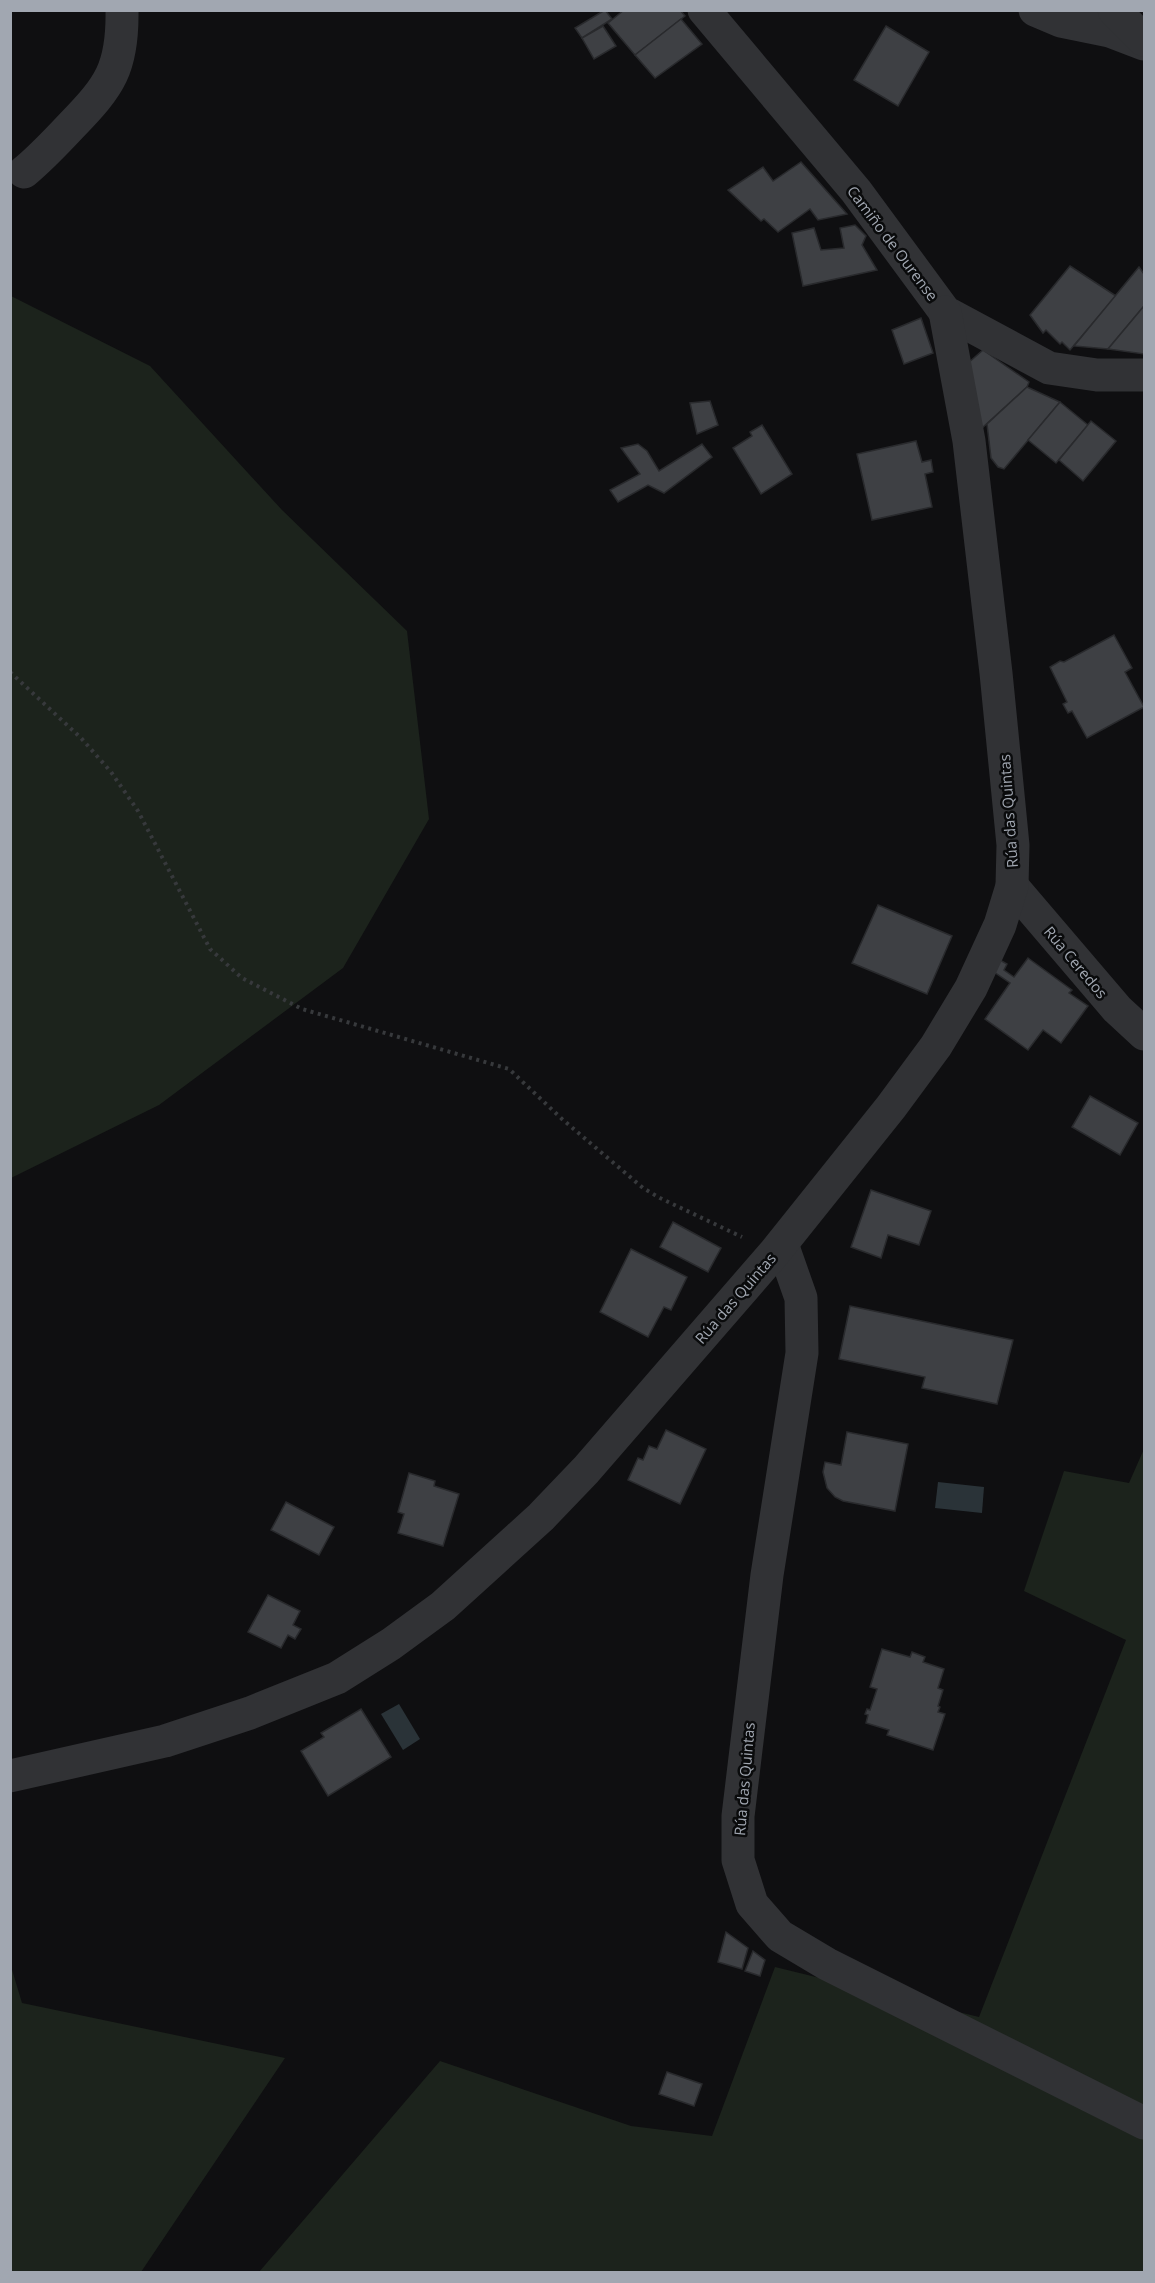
<svg xmlns="http://www.w3.org/2000/svg" width="1155" height="2283" font-family="'Open Sans',sans-serif">
<rect width="100%" height="100%" fill="#0f0f11"/>
<!-- green -->
<g fill="#1c231c">
<polygon points="11,296 150,366 282,510 407,631 429,819 343,968 159,1105 11,1178"/>
<polygon points="1144,1449 1144,2272 259,2272 440,2061 631,2126 712,2136 775,1967 979,2017 1126,1640 1024,1591 1064,1471 1129,1483"/>
<polygon points="10,1963 22,2003 285,2058 141,2272 11,2272"/>
</g>
<!-- water -->
<g fill="#2a3338">
<polygon points="938,1482 984,1487 982,1513 935,1508"/>
<polygon points="399,1704 420,1739 403,1750 381,1714"/>
</g>
<!-- building -->
<g fill="#3e4044" stroke="#292a2d" stroke-width="1.5">
<polygon points="605,10 612,19 582,38 575,28"/>
<polygon points="624,10 680,10 685,16 635,55 608,23"/>
<polygon points="681,19 702,44 655,78 635,55"/>
<polygon points="603,26 616,46 594,59 582,38"/>
<polygon points="886,26 929,52 898,106 854,80"/>
<polygon points="801,162 847,214 818,220 810,209 778,232 764,219 761,221 728,190 763,167 773,181"/>
<polygon points="855,225 866,236 862,245 877,270 803,286 792,233 814,228 821,250 844,248 840,228"/>
<polygon points="1070,266 1116,296 1070,350 1062,342 1060,344 1046,330 1043,333 1030,315"/>
<polygon points="1139,267 1144,274 1144,306 1108,349 1074,346"/>
<polygon points="1144,306 1144,354 1108,349"/>
<polygon points="921,318 933,353 904,364 892,330"/>
<polygon points="983,350 1029,382 1027,387 982,428 967,364"/>
<polygon points="1027,387 1060,402 1004,469 998,467 991,458 987,424"/>
<polygon points="710,401 718,425 697,434 690,403"/>
<polygon points="1060,402 1088,425 1056,463 1028,440"/>
<polygon points="1091,421 1116,441 1083,481 1059,460"/>
<polygon points="762,425 792,474 761,494 733,448 752,436 750,432"/>
<polygon points="916,441 922,462 931,460 933,472 925,474 932,507 872,520 857,454"/>
<polygon points="638,444 647,451 659,471 702,444 712,457 664,493 648,485 618,502 610,490 640,474 621,448"/>
<polygon points="1114,635 1132,668 1125,672 1144,707 1087,738 1072,711 1068,713 1063,704 1067,702 1050,667 1060,661 1064,662"/>
<polygon points="878,905 952,936 927,994 852,963"/>
<polygon points="1028,958 1072,990 1069,993 1088,1006 1061,1043 1043,1030 1028,1050 985,1019 1010,983 994,972 1000,960 1007,964 1004,970 1014,977"/>
<polygon points="1090,1096 1138,1123 1120,1155 1072,1127"/>
<polygon points="871,1190 931,1211 919,1245 888,1235 881,1258 851,1247"/>
<polygon points="673,1222 721,1248 708,1272 660,1247"/>
<polygon points="631,1249 687,1277 671,1310 664,1307 648,1337 600,1312"/>
<polygon points="850,1306 1013,1340 997,1404 922,1388 925,1377 839,1359"/>
<polygon points="666,1430 706,1449 680,1504 628,1480 638,1458 643,1460 649,1446 657,1449"/>
<polygon points="847,1432 908,1444 895,1511 843,1501 835,1497 827,1488 823,1472 825,1462 841,1465"/>
<polygon points="409,1473 435,1481 434,1486 459,1494 443,1546 398,1533 404,1514 398,1512"/>
<polygon points="286,1502 334,1527 319,1555 271,1530"/>
<polygon points="268,1595 300,1611 293,1625 301,1629 295,1639 288,1635 281,1648 248,1632"/>
<polygon points="882,1649 910,1657 912,1652 925,1657 923,1662 944,1669 938,1688 943,1690 938,1706 940,1707 938,1712 945,1714 933,1750 887,1735 889,1730 866,1723 868,1715 865,1714 867,1709 870,1710 877,1689 870,1687"/>
<polygon points="361,1709 391,1757 328,1796 301,1751 324,1737 321,1733"/>
<polygon points="726,1932 748,1948 742,1969 718,1962"/>
<polygon points="753,1951 765,1960 760,1976 745,1971"/>
<polygon points="667,2072 702,2084 694,2106 659,2094"/>
</g>
<g fill="none" stroke-linecap="round" stroke-linejoin="round">
<!-- path -->
<polyline stroke="#37393c" stroke-width="4" stroke-dasharray="3 4.5" stroke-linecap="butt" points="10,672 81,738 111,772 138,811 210,949 242,978 302,1009 509,1069 562,1119 643,1188 660,1198 742,1237"/>
<!-- minor -->
<g stroke="#313235" stroke-width="33">
<polyline points="704,10 856,191 945,312 1049,368 1097,375 1144,375"/>
<polyline points="1035,10 1061,21 1110,31 1144,44"/>
<path d="M24,172c17,-14 32,-30 47,-46 39,-40 52,-58 51,-116"/>
<polyline points="1012,886 1117,1009 1144,1034"/>
<polyline points="782,1244 801,1298 802,1353 767,1575 738,1816 738,1860 752,1904 780,1936 827,1964 1144,2123"/>
<polyline points="10,1776 165,1741 250,1713 337,1678 391,1644 443,1606 541,1517 586,1470 775,1252 891,1107 936,1046 971,988 1000,925 1012,886 1013,845 996,673 969,441 945,312"/>
</g>
<!-- tertiary -->
<polyline stroke="#313235" stroke-width="33" points="1114,10 1144,40"/>
</g>
<g text-anchor="middle" dominant-baseline="central" stroke-width="5" stroke-linejoin="round" paint-order="stroke">
<!-- street labels -->
<g font-size="15" fill="#a1a7b1" stroke="#0a0b0c">
<text transform="translate(893 243) rotate(53)">Camiño de Ourense</text>
<text transform="translate(1008 811) rotate(-94)">Rúa das Quintas</text>
<text transform="translate(1076 962) rotate(50)">Rúa Ceredos</text>
<text transform="translate(735 1298) rotate(-49)">Rúa das Quintas</text>
<text transform="translate(744 1779) rotate(-85)">Rúa das Quintas</text>
</g>
</g>
<!-- border -->
<rect width="1155" height="2283" fill="none" stroke="#a1a7b1" stroke-width="24"/>
</svg>
